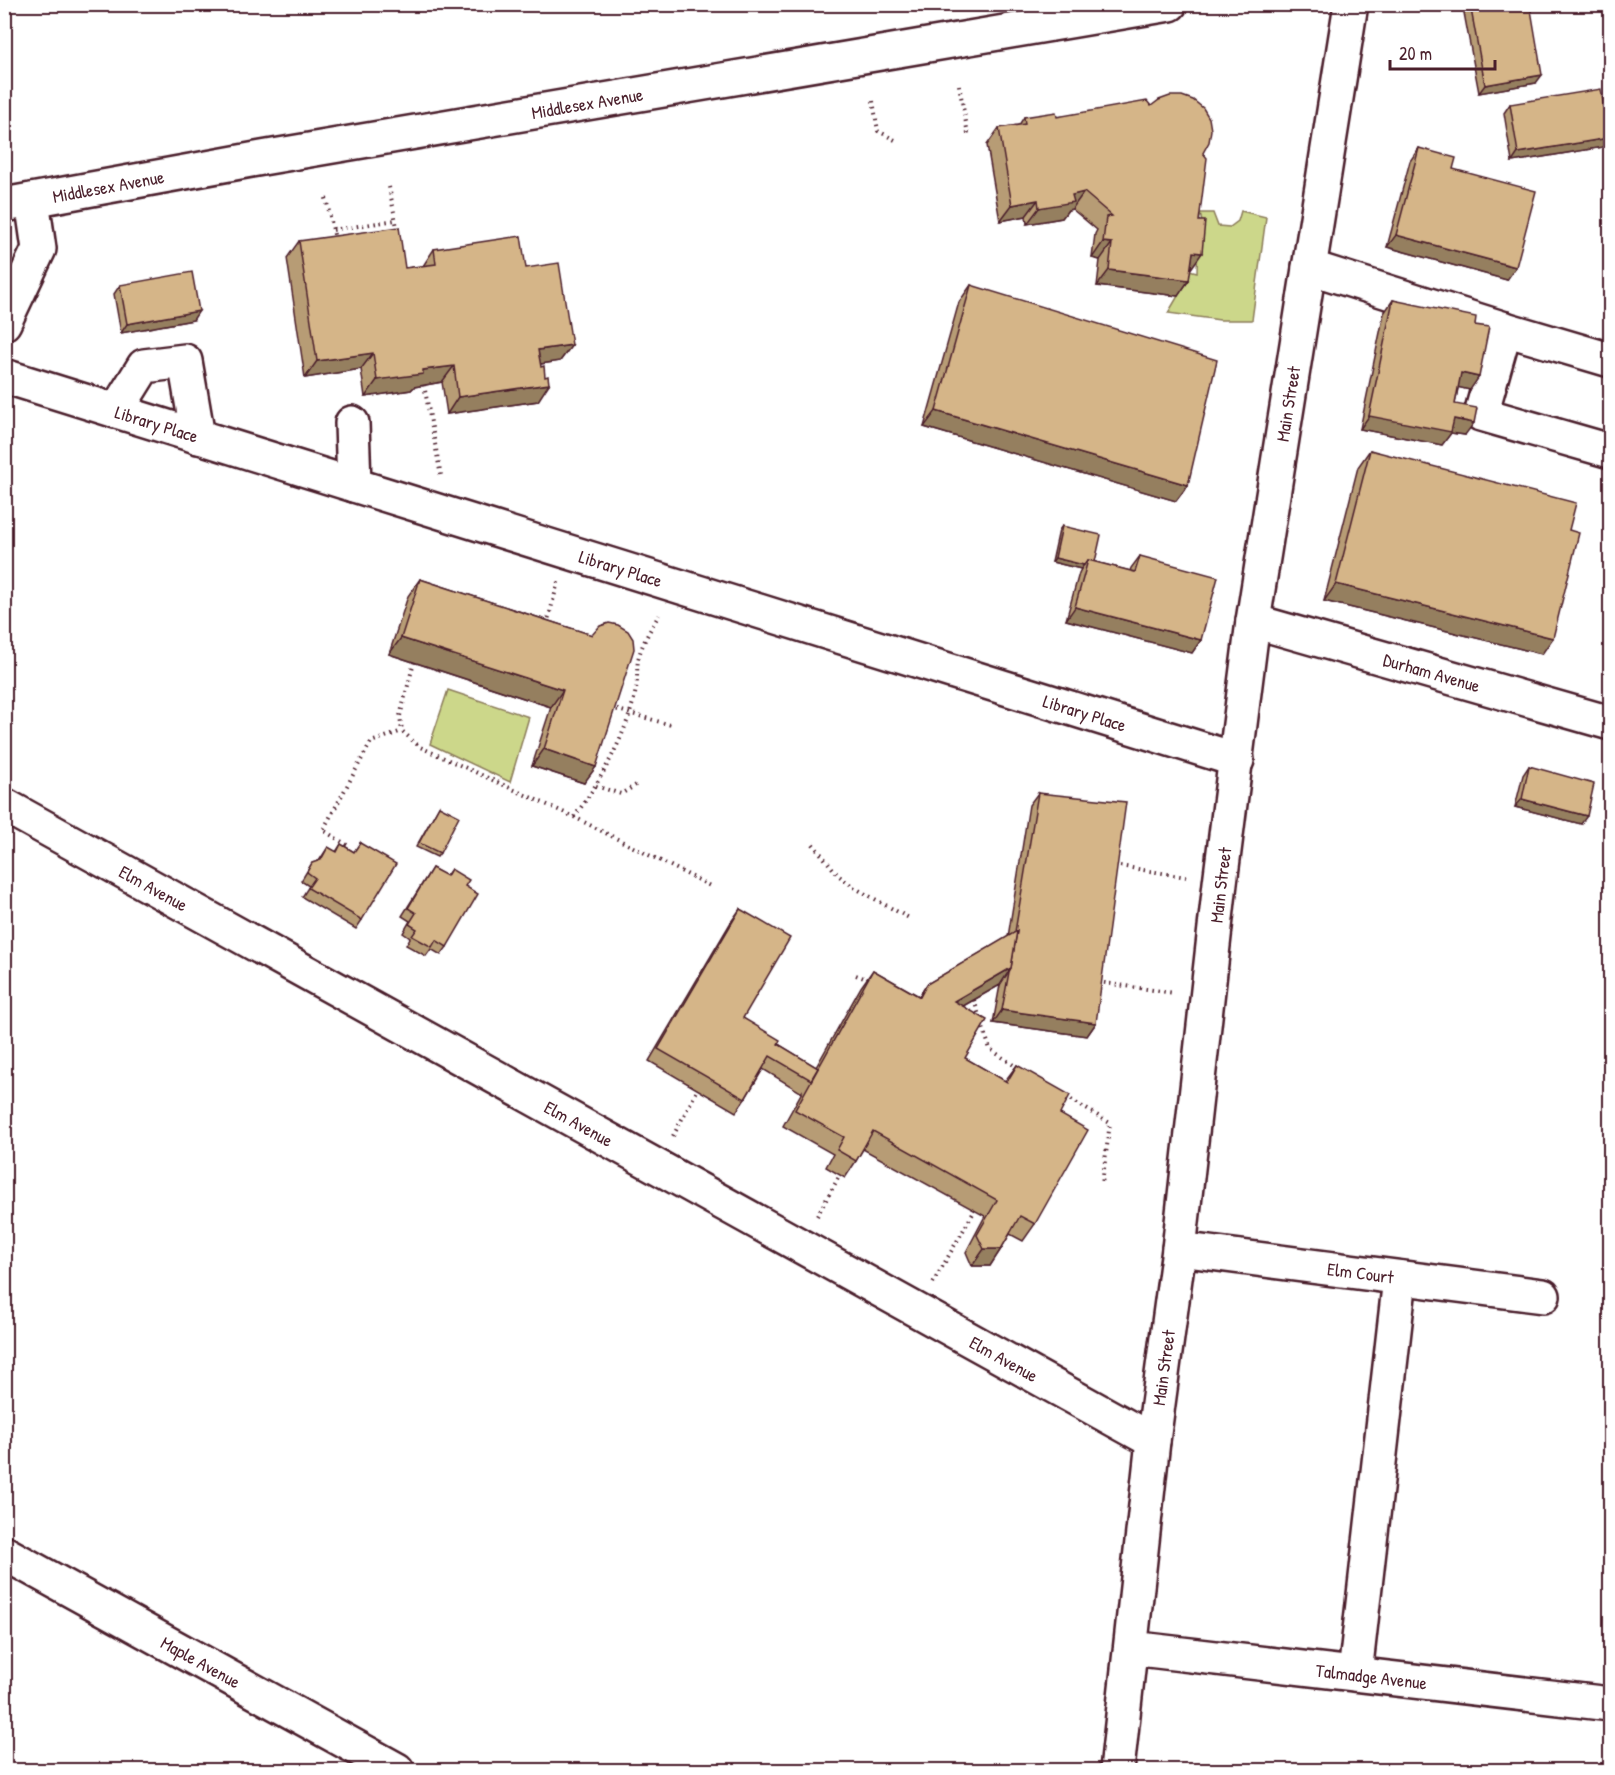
<svg xmlns="http://www.w3.org/2000/svg" width="1615" height="1775" font-family="'Patrick Hand',sans-serif">
<rect width="100%" height="100%" fill="#fff"/>
<filter id="ink" filterUnits="userSpaceOnUse"><feTurbulence type="fractalNoise" baseFrequency=".0167" numOctaves="2"/><feDisplacementMap in="SourceGraphic" scale="12" xChannelSelector="R" yChannelSelector="G"/><feConvolveMatrix kernelMatrix="1 2 1 2 8 2 1 2 1" color-interpolation-filters="sRGB"/></filter>
<g filter="url(#ink)">
<!-- green -->
<g fill="#ccd78a" stroke="#8b7b5a" stroke-width="1.5">
<polygon points="1241,211 1266,217 1252,320 1220,320 1168,313 1178,296 1181,268 1197,272 1198,238 1202,222 1200,213 1213,213 1218,226 1230,227 1238,221"/>
<polygon points="448,690 529,717 510,782 430,744"/>
</g>
<g fill="none" stroke-linecap="round" stroke-linejoin="round">
<defs>
<g id="minor">
<polyline points="1309,267 1505,329 1610,360"/>
<polyline points="4,323 39,249 32,200"/>
<polyline points="1505,329 1481,414 1610,451"/>
<path id="s1" d="M4,376l1233,384"/>
<polyline points="116,411 144,366 185,361 198,437"/>
<polyline points="352,423 354,485"/>
<path id="s2" d="M1253,621l357,102"/>
<path id="s3" d="M4,805l1149,636"/>
<path id="s4" d="M1179,1249l364,47"/>
<path id="s5" d="M4,1553l393,217"/>
<path id="s6" d="M1131,1648l479,56"/>
<polyline points="1355,1674 1400,1278"/>
<path id="s7" d="M1117,1770l36,-329 26,-192 41,-366 33,-262 98,-617"/>
</g>
<g id="major">
<path id="s8" d="M4,205l258,-47 908,-154"/>
</g>
</defs>
<!-- minor casing -->
<use href="#minor" stroke="#4a1f2b" stroke-width="38"/>
<!-- major casing -->
<use href="#major" stroke="#4a1f2b" stroke-width="38"/>
<!-- path -->
<g stroke="#4a1f2b" stroke-width="4" stroke-dasharray="1.5 4.5" stroke-linecap="butt">
<polyline points="959,85 968,134"/>
<polyline points="873,101 878,131 897,141"/>
<polyline points="389,187 398,232"/>
<polyline points="326,198 335,239"/>
<polyline points="333,230 396,220"/>
<polyline points="424,385 441,476"/>
<polyline points="547,624 558,582"/>
<polyline points="414,662 400,716 402,731 420,747 574,817 712,887"/>
<polyline points="611,708 671,725"/>
<polyline points="596,786 621,794 636,785"/>
<path d="M574,817c26,-35 54,-84 62,-128 2,-11 0,-22 3,-33 4,-14 12,-28 20,-41"/>
<polyline points="813,844 838,875 855,888 909,918"/>
<polyline points="347,845 323,830 371,742 402,731"/>
<polyline points="1114,865 1186,877"/>
<polyline points="856,975 869,980"/>
<polyline points="1098,982 1174,993"/>
<polyline points="974,1000 990,1049 1018,1068"/>
<polyline points="1066,1097 1110,1123 1102,1184"/>
<polyline points="673,1136 698,1089"/>
<polyline points="817,1216 840,1175"/>
<polyline points="933,1283 975,1210"/>
</g>
<!-- minor -->
<use href="#minor" stroke="#fff" stroke-width="33"/>
<!-- major -->
<use href="#major" stroke="#fff" stroke-width="33"/>
</g>
<!-- wall -->
<g fill="#b79c75" stroke="#4a1f2b" stroke-width="1.5">
<polygon points="1470,4 1536,83 1479,93 1464,13"/>
<polygon points="1510,104 1603,147 1512,162 1504,113"/>
<polygon points="1151,106 1203,153 1189,280 1178,296 1097,286 1100,260 1092,258 1095,234 1097,230 1072,209 1068,210 1062,218 1027,224 1026,216 1000,221 987,145 999,128 1019,125 1024,117 1057,117"/>
<polygon points="1419,148 1453,169 1507,280 1387,247 1410,161"/>
<polygon points="299,241 405,268 423,266 434,249 526,268 572,345 560,361 540,364 538,401 447,414 442,382 414,387 411,390 365,397 361,369 305,378 287,258"/>
<polygon points="120,285 193,320 121,333 114,294"/>
<polygon points="971,285 1188,485 1176,501 924,427 959,302"/>
<polygon points="1393,300 1475,325 1470,390 1458,387 1455,404 1465,435 1451,433 1442,445 1360,429 1384,313"/>
<polygon points="1370,450 1569,530 1542,654 1324,601 1358,467"/>
<polygon points="1062,526 1095,562 1130,571 1131,568 1140,556 1201,640 1192,653 1066,620 1079,573 1081,569 1052,562 1059,530"/>
<polygon points="420,579 592,635 584,783 532,766 551,707 389,654 408,596"/>
<polygon points="1529,766 1581,824 1515,807 1523,775"/>
<polygon points="1038,793 1096,1023 1087,1036 993,1023 1000,985 963,1006 965,1058 1005,1081 1017,1065 1060,1114 1035,1224 1023,1241 1010,1234 1001,1249 990,1266 972,1266 966,1252 985,1216 863,1149 856,1161 845,1178 826,1167 833,1154 783,1126 802,1092 802,1093 763,1069 745,1099 736,1112 649,1061 731,922 740,909 743,1018 778,1044 816,1067 861,987 873,970 919,996 927,984 1008,937 1029,805"/>
<polygon points="439,806 440,853 437,857 416,847"/>
<polygon points="360,843 362,920 356,929 302,897 309,886 301,881 312,863 319,861 328,847 336,852 341,844 354,852"/>
<polygon points="432,868 446,876 451,869 465,886 447,947 441,955 431,949 426,956 406,945 410,938 403,933 410,921 402,916"/>
</g>
<!-- shaded-wall -->
<g fill="#957f5f" stroke="#4a1f2b" stroke-width="1.5">
<polygon points="1542,75 1536,83 1479,93 1485,85"/>
<polygon points="1609,138 1603,147 1512,162 1518,153"/>
<polygon points="1084,192 1072,209 1068,210 1062,218 1027,224 1039,208 1072,195"/>
<polygon points="1038,200 1026,216 1000,221 1012,205"/>
<polygon points="1396,235 1516,267 1507,280 1387,247"/>
<polygon points="1103,242 1112,243 1100,260 1092,258"/>
<polygon points="1193,252 1202,253 1190,270"/>
<polygon points="1109,270 1189,280 1178,296 1097,286"/>
<polygon points="199,311 193,320 121,333 127,324"/>
<polygon points="572,345 560,361 527,366 538,350"/>
<polygon points="373,353 361,369 305,378 317,361"/>
<polygon points="454,366 442,382 414,387 411,390 365,397 377,380 423,370"/>
<polygon points="1461,373 1479,377 1470,390 1452,386"/>
<polygon points="549,384 538,401 447,414 458,397"/>
<polygon points="936,411 1188,485 1176,501 924,427"/>
<polygon points="1369,416 1454,419 1474,423 1465,435 1451,433 1442,445 1360,429"/>
<polygon points="1055,558 1084,565 1081,569 1052,562"/>
<polygon points="1336,584 1553,638 1542,654 1324,601"/>
<polygon points="1075,607 1201,640 1192,653 1066,620"/>
<polygon points="401,638 563,690 551,707 389,654"/>
<polygon points="544,749 596,767 584,783 532,766"/>
<polygon points="1522,799 1587,816 1581,824 1515,807"/>
<polygon points="1011,968 1000,985 942,1018 954,1001"/>
<polygon points="1002,1010 1096,1023 1087,1036 993,1023"/>
<polygon points="984,1249 1001,1249 990,1266 972,1266"/>
</g>
<!-- building -->
<g fill="#d5b588" stroke="#4a1f2b" stroke-width="1.5">
<polygon points="1470,4 1530,4 1542,75 1485,85"/>
<polygon points="1601,89 1609,138 1518,153 1510,104"/>
<polygon points="1170,96 1182,96 1193,100 1203,108 1209,118 1211,130 1209,142 1203,153 1207,158 1199,221 1205,221 1202,253 1193,252 1189,280 1109,270 1112,243 1103,242 1106,217 1112,216 1084,192 1072,195 1074,202 1039,208 1038,200 1012,205 999,128 1025,124 1024,117 1056,112 1057,117 1147,101 1151,106 1159,100"/>
<polygon points="1419,148 1456,158 1453,169 1536,191 1516,267 1396,235"/>
<polygon points="399,227 405,268 436,264 434,249 521,236 526,268 559,263 572,345 538,350 541,367 544,366 545,377 548,376 549,384 458,397 454,366 423,370 423,374 377,380 373,353 317,361 299,241"/>
<polygon points="192,272 199,311 127,324 120,285"/>
<polygon points="971,285 1217,360 1188,485 936,411"/>
<polygon points="1393,300 1476,317 1475,325 1489,327 1479,377 1461,373 1455,404 1477,408 1474,423 1454,419 1451,432 1369,416"/>
<polygon points="1370,450 1576,503 1569,530 1579,533 1553,638 1336,584"/>
<polygon points="1062,526 1101,535 1095,562 1088,560 1084,565 1055,558"/>
<polygon points="1140,556 1218,577 1201,640 1075,607 1088,560 1135,572"/>
<polygon points="420,579 592,635 600,626 609,623 618,625 628,631 633,639 634,649 596,767 544,749 563,690 401,638"/>
<polygon points="1529,766 1594,784 1587,816 1522,799"/>
<polygon points="1038,793 1126,802 1096,1023 1002,1010 1009,972 1011,968 1017,931 1015,932"/>
<polygon points="439,806 459,816 440,853 419,843"/>
<polygon points="360,843 396,864 362,920 308,888 315,878 307,872 312,863 321,860 328,847 337,852 341,844 354,852"/>
<polygon points="432,868 447,876 451,869 469,880 465,886 478,894 447,947 436,940 432,947 412,936 417,929 409,924 416,913 408,908"/>
<polygon points="740,909 790,938 743,1018 780,1040 778,1044 818,1068 811,1080 770,1056 745,1099 658,1049"/>
<polygon points="1017,931 1011,968 954,1001 987,1020 965,1058 1007,1082 1017,1065 1070,1095 1060,1114 1088,1130 1035,1224 1020,1216 1001,1249 984,1249 977,1235 997,1200 873,1131 856,1161 837,1150 844,1137 795,1110 873,970 920,997 927,984"/>
</g>
</g>
<g text-anchor="middle" dominant-baseline="central" stroke-width="4.5" stroke-linejoin="round" paint-order="stroke">
<!-- street labels -->
<g font-size="18" fill="#4a1f2b" stroke="#fff">
<text stroke="none"><textPath href="#s8" startOffset="592">Middlesex Avenue</textPath></text>
<text stroke="none"><textPath href="#s8" startOffset="106">Middlesex Avenue</textPath></text>
<text stroke="none"><textPath href="#s7" startOffset="1377">Main Street</textPath></text>
<text stroke="none"><textPath href="#s1" startOffset="160">Library Place</textPath></text>
<text stroke="none"><textPath href="#s1" startOffset="646">Library Place</textPath></text>
<text stroke="none"><textPath href="#s2" startOffset="186">Durham Avenue</textPath></text>
<text stroke="none"><textPath href="#s1" startOffset="1132">Library Place</textPath></text>
<text stroke="none"><textPath href="#s7" startOffset="891">Main Street</textPath></text>
<text stroke="none"><textPath href="#s3" startOffset="171">Elm Avenue</textPath></text>
<text stroke="none"><textPath href="#s3" startOffset="657">Elm Avenue</textPath></text>
<text stroke="none"><textPath href="#s4" startOffset="183">Elm Court</textPath></text>
<text stroke="none"><textPath href="#s3" startOffset="1143">Elm Avenue</textPath></text>
<text stroke="none"><textPath href="#s7" startOffset="405">Main Street</textPath></text>
<text stroke="none"><textPath href="#s5" startOffset="225">Maple Avenue</textPath></text>
<text stroke="none"><textPath href="#s6" startOffset="242">Talmadge Avenue</textPath></text>
</g>
</g>
<!-- margin -->
<rect width="1615" height="1775" fill="none" stroke="#fff" stroke-width="24"/>
<rect x="12" y="12" width="1591" height="1751" fill="none" stroke="#4a1f2b" stroke-width="2" filter="url(#ink)"/>
<!-- scale -->
<path d="M1390 60v9h105v-9" fill="none" stroke="#4a1f2b" stroke-width="3"/>
<text x="1399" y="60" font-size="18" fill="#4a1f2b" stroke="#ffffff" stroke-width="4.5" paint-order="stroke">20 m</text>
</svg>
